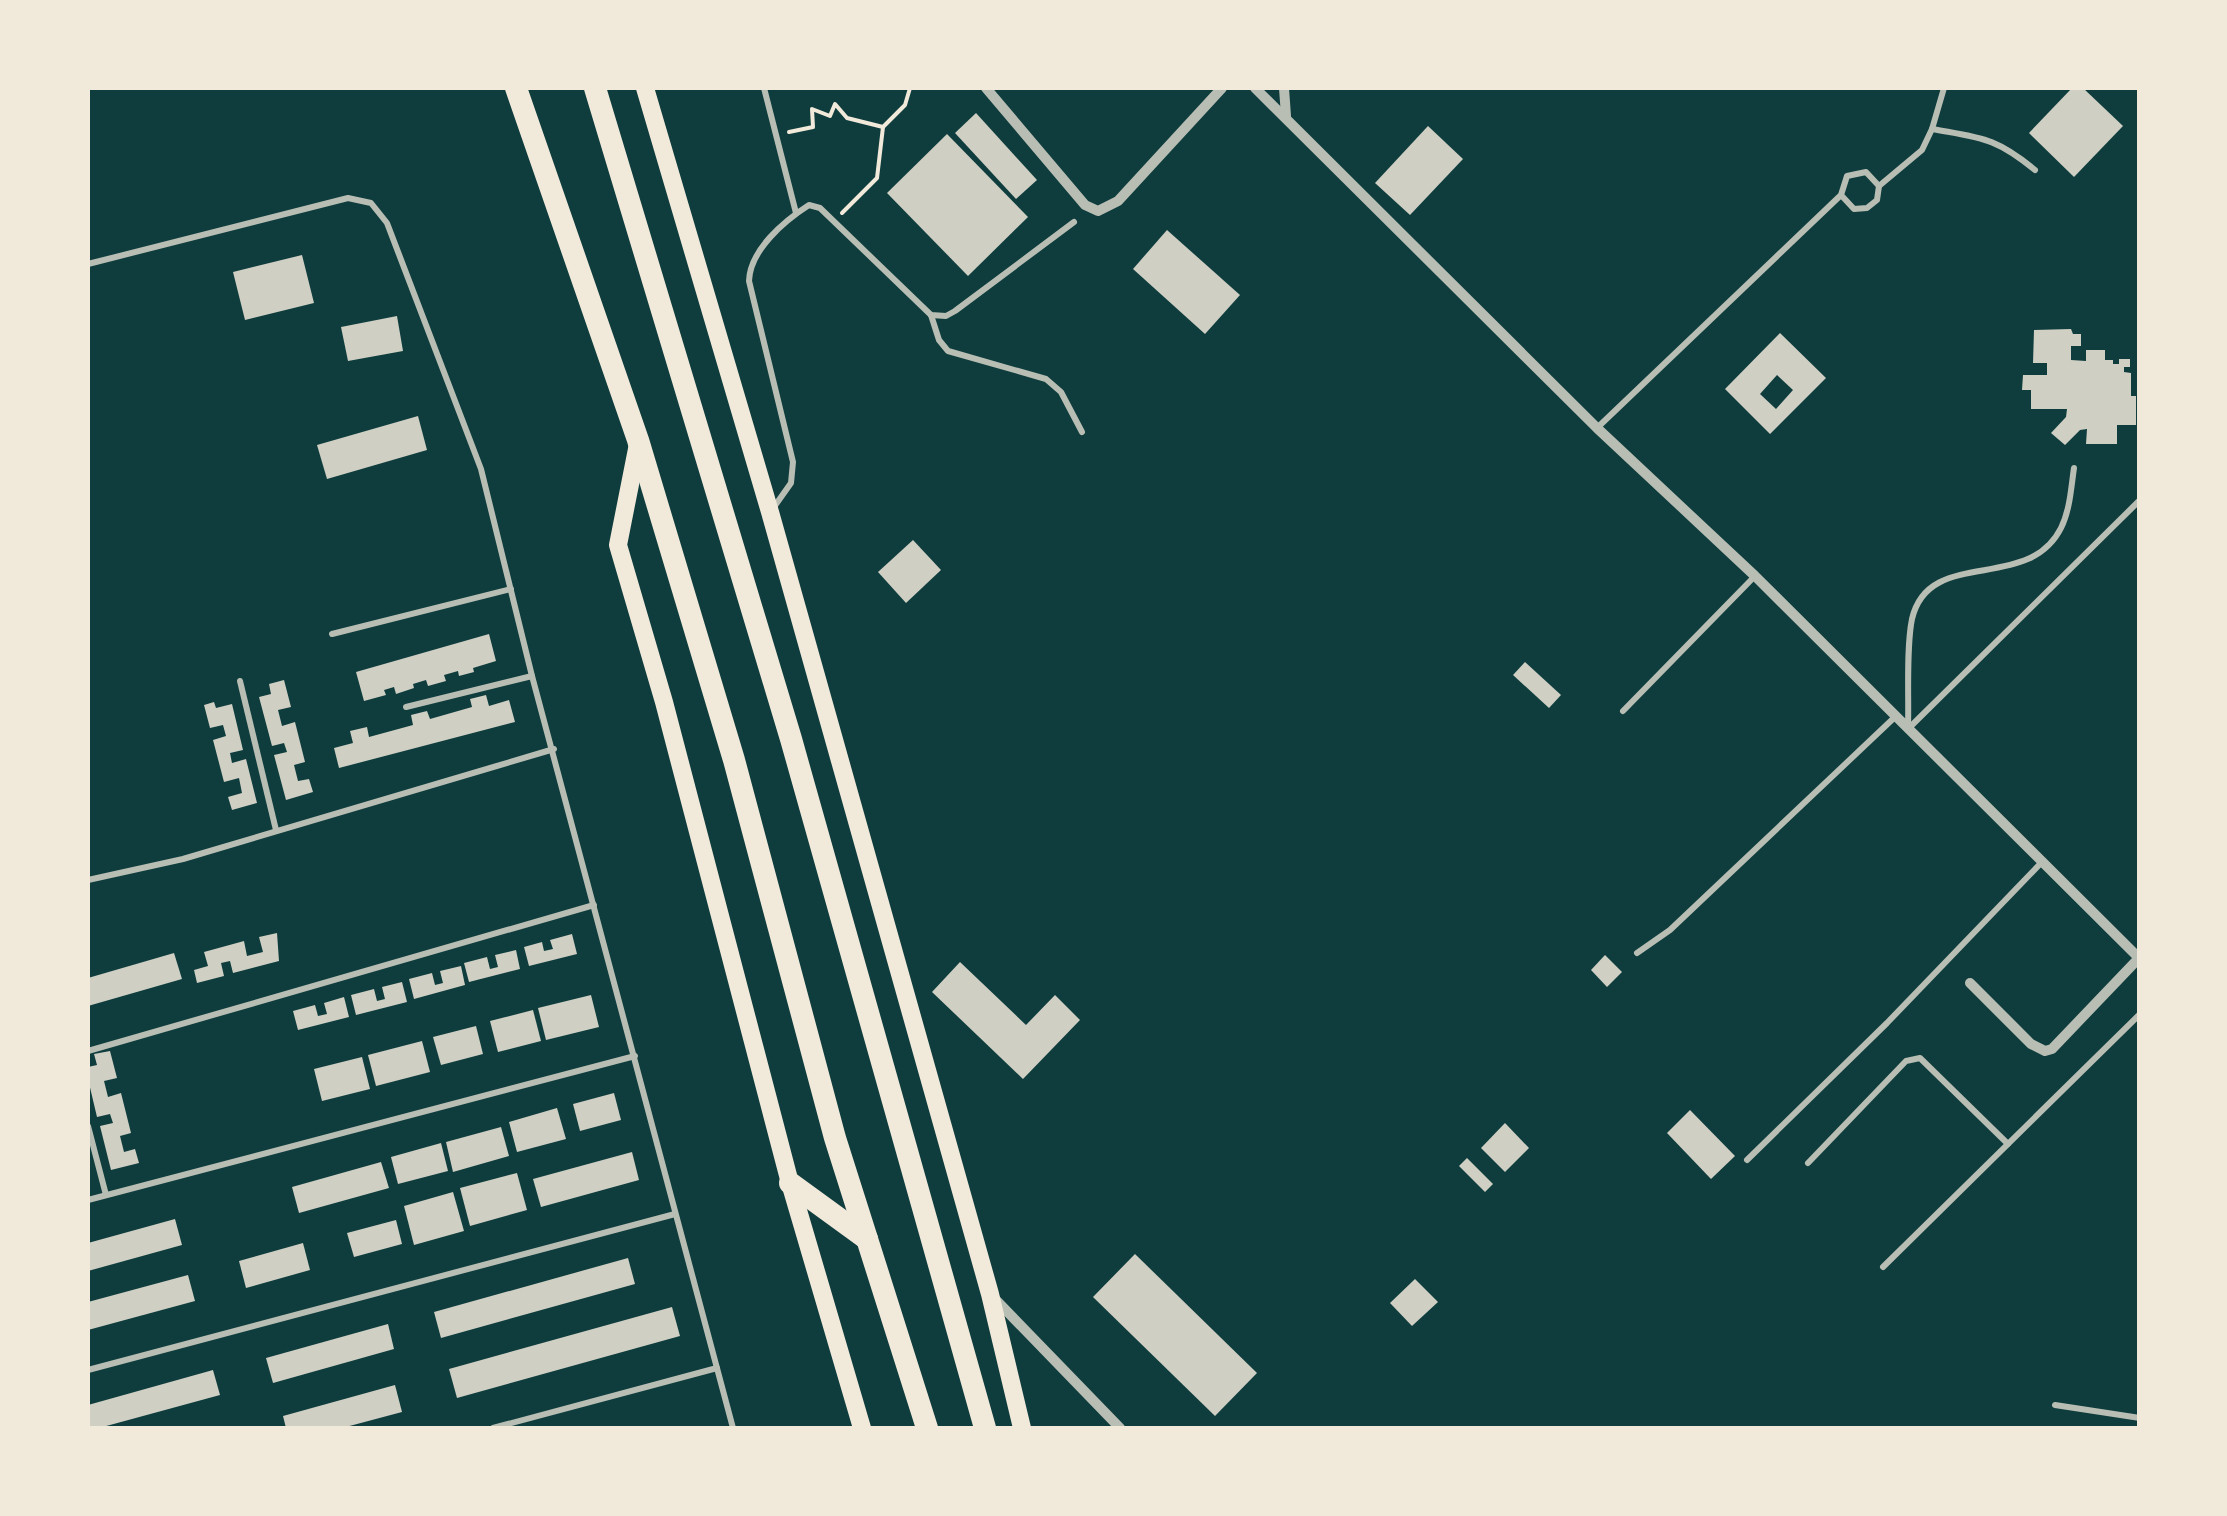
<svg xmlns="http://www.w3.org/2000/svg" width="2227" height="1516" font-family="Raleway,sans-serif">
<rect width="100%" height="100%" fill="#0f3d3e"/>
<!-- building -->
<g fill="#cfcfc3" fill-rule="evenodd">
<polygon points="2072,88 2083,88 2123,126 2074,177 2029,133"/>
<polygon points="976,113 1037,180 1016,199 955,133"/>
<polygon points="1428,126 1463,159 1410,215 1375,183"/>
<polygon points="947,134 1028,217 968,276 887,193"/>
<polygon points="1167,230 1240,295 1205,334 1133,269"/>
<polygon points="302,255 314,303 245,320 233,272"/>
<polygon points="397,316 403,351 348,361 341,327"/>
<polygon points="2071,329 2073,334 2081,334 2081,346 2071,346 2071,360 2086,361 2086,350 2105,350 2105,360 2113,360 2113,364 2119,364 2119,359 2130,359 2130,367 2124,367 2124,372 2131,373 2131,396 2136,396 2136,425 2117,425 2117,444 2086,444 2087,429 2080,430 2065,445 2051,433 2066,417 2067,409 2031,409 2031,390 2022,390 2023,375 2047,375 2047,363 2033,363 2034,330"/>
<path d="M1780,333l46,45 -56,56 -45,-45zM1777,375l16,15 -17,19 -16,-15z"/>
<polygon points="418,416 427,450 327,479 317,445"/>
<polygon points="913,540 941,570 906,603 878,572"/>
<polygon points="489,634 496,661 473,668 474,672 459,676 458,671 444,675 446,681 428,686 426,680 413,684 414,688 396,694 394,687 384,690 386,695 364,701 356,672"/>
<polygon points="1525,662 1561,695 1549,708 1513,675"/>
<polygon points="284,680 291,707 278,710 282,726 295,722 305,762 294,765 298,781 309,779 313,792 286,800 274,755 287,752 284,743 272,746 259,697 271,694 269,684"/>
<polygon points="486,695 489,706 509,700 515,722 339,768 334,748 353,743 350,731 367,727 369,737 413,725 411,715 427,711 430,719 472,707 470,699"/>
<polygon points="214,702 216,708 232,704 243,750 230,753 232,763 246,759 257,803 232,810 228,797 242,793 239,778 224,782 213,740 226,736 223,725 210,728 204,705"/>
<polygon points="277,933 279,961 233,973 230,961 221,963 224,976 197,983 194,970 208,966 204,952 244,941 247,956 263,952 259,937"/>
<polygon points="572,934 577,954 529,966 524,947 542,942 544,951 553,949 550,940"/>
<polygon points="516,950 520,969 469,982 464,963 487,957 490,969 498,967 495,955"/>
<polygon points="174,953 182,979 88,1006 88,978"/>
<polygon points="1605,955 1622,972 1607,987 1591,970"/>
<polygon points="960,962 1026,1025 1055,995 1080,1020 1023,1079 932,992"/>
<polygon points="461,966 465,985 414,999 409,979 432,973 435,985 443,983 440,971"/>
<polygon points="402,982 407,1002 356,1015 351,995 374,989 377,1001 385,999 382,987"/>
<polygon points="591,995 599,1027 546,1040 538,1008"/>
<polygon points="344,997 349,1017 298,1030 293,1011 315,1005 318,1016 327,1014 324,1003"/>
<polygon points="533,1010 541,1041 498,1052 490,1021"/>
<polygon points="476,1026 483,1054 441,1065 433,1037"/>
<polygon points="422,1041 430,1072 376,1086 368,1055"/>
<polygon points="110,1051 117,1078 104,1081 108,1097 121,1093 131,1133 120,1136 124,1152 135,1149 139,1163 111,1170 100,1126 113,1123 110,1114 97,1117 88,1079 88,1067 97,1065 94,1054"/>
<polygon points="362,1057 370,1089 322,1101 314,1069"/>
<polygon points="614,1093 621,1120 580,1131 573,1104"/>
<polygon points="557,1108 566,1139 517,1152 509,1122"/>
<polygon points="1690,1110 1735,1156 1711,1179 1667,1133"/>
<polygon points="1505,1123 1529,1148 1505,1172 1481,1148"/>
<polygon points="501,1127 509,1156 453,1172 446,1142"/>
<polygon points="441,1143 448,1171 398,1184 391,1157"/>
<polygon points="632,1152 639,1180 541,1207 533,1179"/>
<polygon points="1467,1158 1493,1184 1485,1192 1459,1166"/>
<polygon points="381,1162 389,1188 299,1213 292,1187"/>
<polygon points="517,1173 527,1210 470,1226 460,1188"/>
<polygon points="453,1192 464,1231 414,1245 404,1206"/>
<polygon points="175,1219 182,1245 88,1271 88,1243"/>
<polygon points="396,1220 402,1244 354,1257 347,1233"/>
<polygon points="303,1243 310,1270 246,1288 239,1261"/>
<polygon points="1135,1254 1257,1373 1215,1416 1093,1297"/>
<polygon points="628,1258 635,1284 441,1338 434,1312"/>
<polygon points="188,1275 195,1301 88,1330 88,1302"/>
<polygon points="1415,1279 1438,1302 1412,1326 1390,1303"/>
<polygon points="672,1307 680,1336 457,1398 449,1369"/>
<polygon points="388,1324 394,1349 273,1383 266,1358"/>
<polygon points="213,1370 220,1395 99,1428 88,1428 88,1405"/>
<polygon points="395,1385 402,1412 342,1428 286,1428 283,1416"/>
</g>
<g fill="none" stroke-linecap="round" stroke-linejoin="round">
<!-- path -->
<g stroke="#f1e9da" stroke-width="4">
<polyline points="789,132 813,127 812,109 830,116 835,104 847,118 883,127"/>
<polyline points="842,213 877,178 883,127 905,105 910,88"/>
</g>
<!-- service -->
<g stroke="#b8beb3" stroke-width="6">
<polyline points="764,88 796,213"/>
<path d="M1932,129c49,9 63,8 103,41"/>
<polyline points="1879,186 1922,150 1932,129 1944,88"/>
<polyline points="88,264 348,198 371,203 387,223 481,469 532,676 733,1428"/>
<polyline points="931,315 939,340 948,351 1046,379 1061,392 1082,432"/>
<polyline points="1597,428 1841,195 1847,176 1866,172 1879,186 1877,200 1867,208 1854,209 1841,195"/>
<path d="M774,507l17,-24 2,-21 -44,-181c1,-31 35,-60 60,-76l11,3 111,107 15,1 9,-5 119,-89"/>
<polyline points="332,634 511,589"/>
<polyline points="240,681 276,830"/>
<polyline points="406,707 532,676"/>
<polyline points="1623,711 1754,577"/>
<path d="M1908,728c1,-31 -2,-80 4,-109 17,-73 116,-25 149,-91 9,-18 10,-40 13,-60"/>
<polyline points="1909,728 2140,500"/>
<polyline points="88,880 183,859 554,749"/>
<polyline points="1637,953 1670,930 1896,716"/>
<polyline points="88,1051 594,905"/>
<polyline points="88,1126 106,1195"/>
<polyline points="1747,1160 1887,1023 2041,863"/>
<polyline points="1808,1163 1906,1061 1920,1058 2008,1144"/>
<polyline points="88,1200 635,1056"/>
<polyline points="1883,1267 2140,1014"/>
<polyline points="88,1370 675,1214"/>
<polyline points="2055,1405 2140,1418"/>
<polyline points="493,1428 717,1368"/>
</g>
<!-- minor -->
<g stroke="#b8beb3" stroke-width="10">
<polyline points="986,88 1085,205 1098,211 1118,201 1222,88"/>
<polyline points="1255,88 1597,428 1755,576 2140,959"/>
<polyline points="1284,88 1286,116"/>
<polyline points="1970,983 2031,1044 2045,1051 2052,1049 2139,958"/>
<polyline points="996,1300 1120,1428"/>
</g>
<!-- secondary -->
<g stroke="#f1e9da" stroke-width="18">
<polyline points="645,88 770,512 990,1294 1022,1428"/>
<polyline points="638,444 618,545 664,702 790,1183 862,1428"/>
</g>
<!-- motorway -->
<g stroke="#f1e9da" stroke-width="22">
<polyline points="516,88 638,440 734,760 835,1138 927,1428"/>
<polyline points="595,88 791,739 985,1428"/>
<polyline points="790,1183 867,1239"/>
</g>
</g>
<!-- border -->
<rect width="2227" height="1516" fill="none" stroke="#f1e9da" stroke-width="180"/>
</svg>
